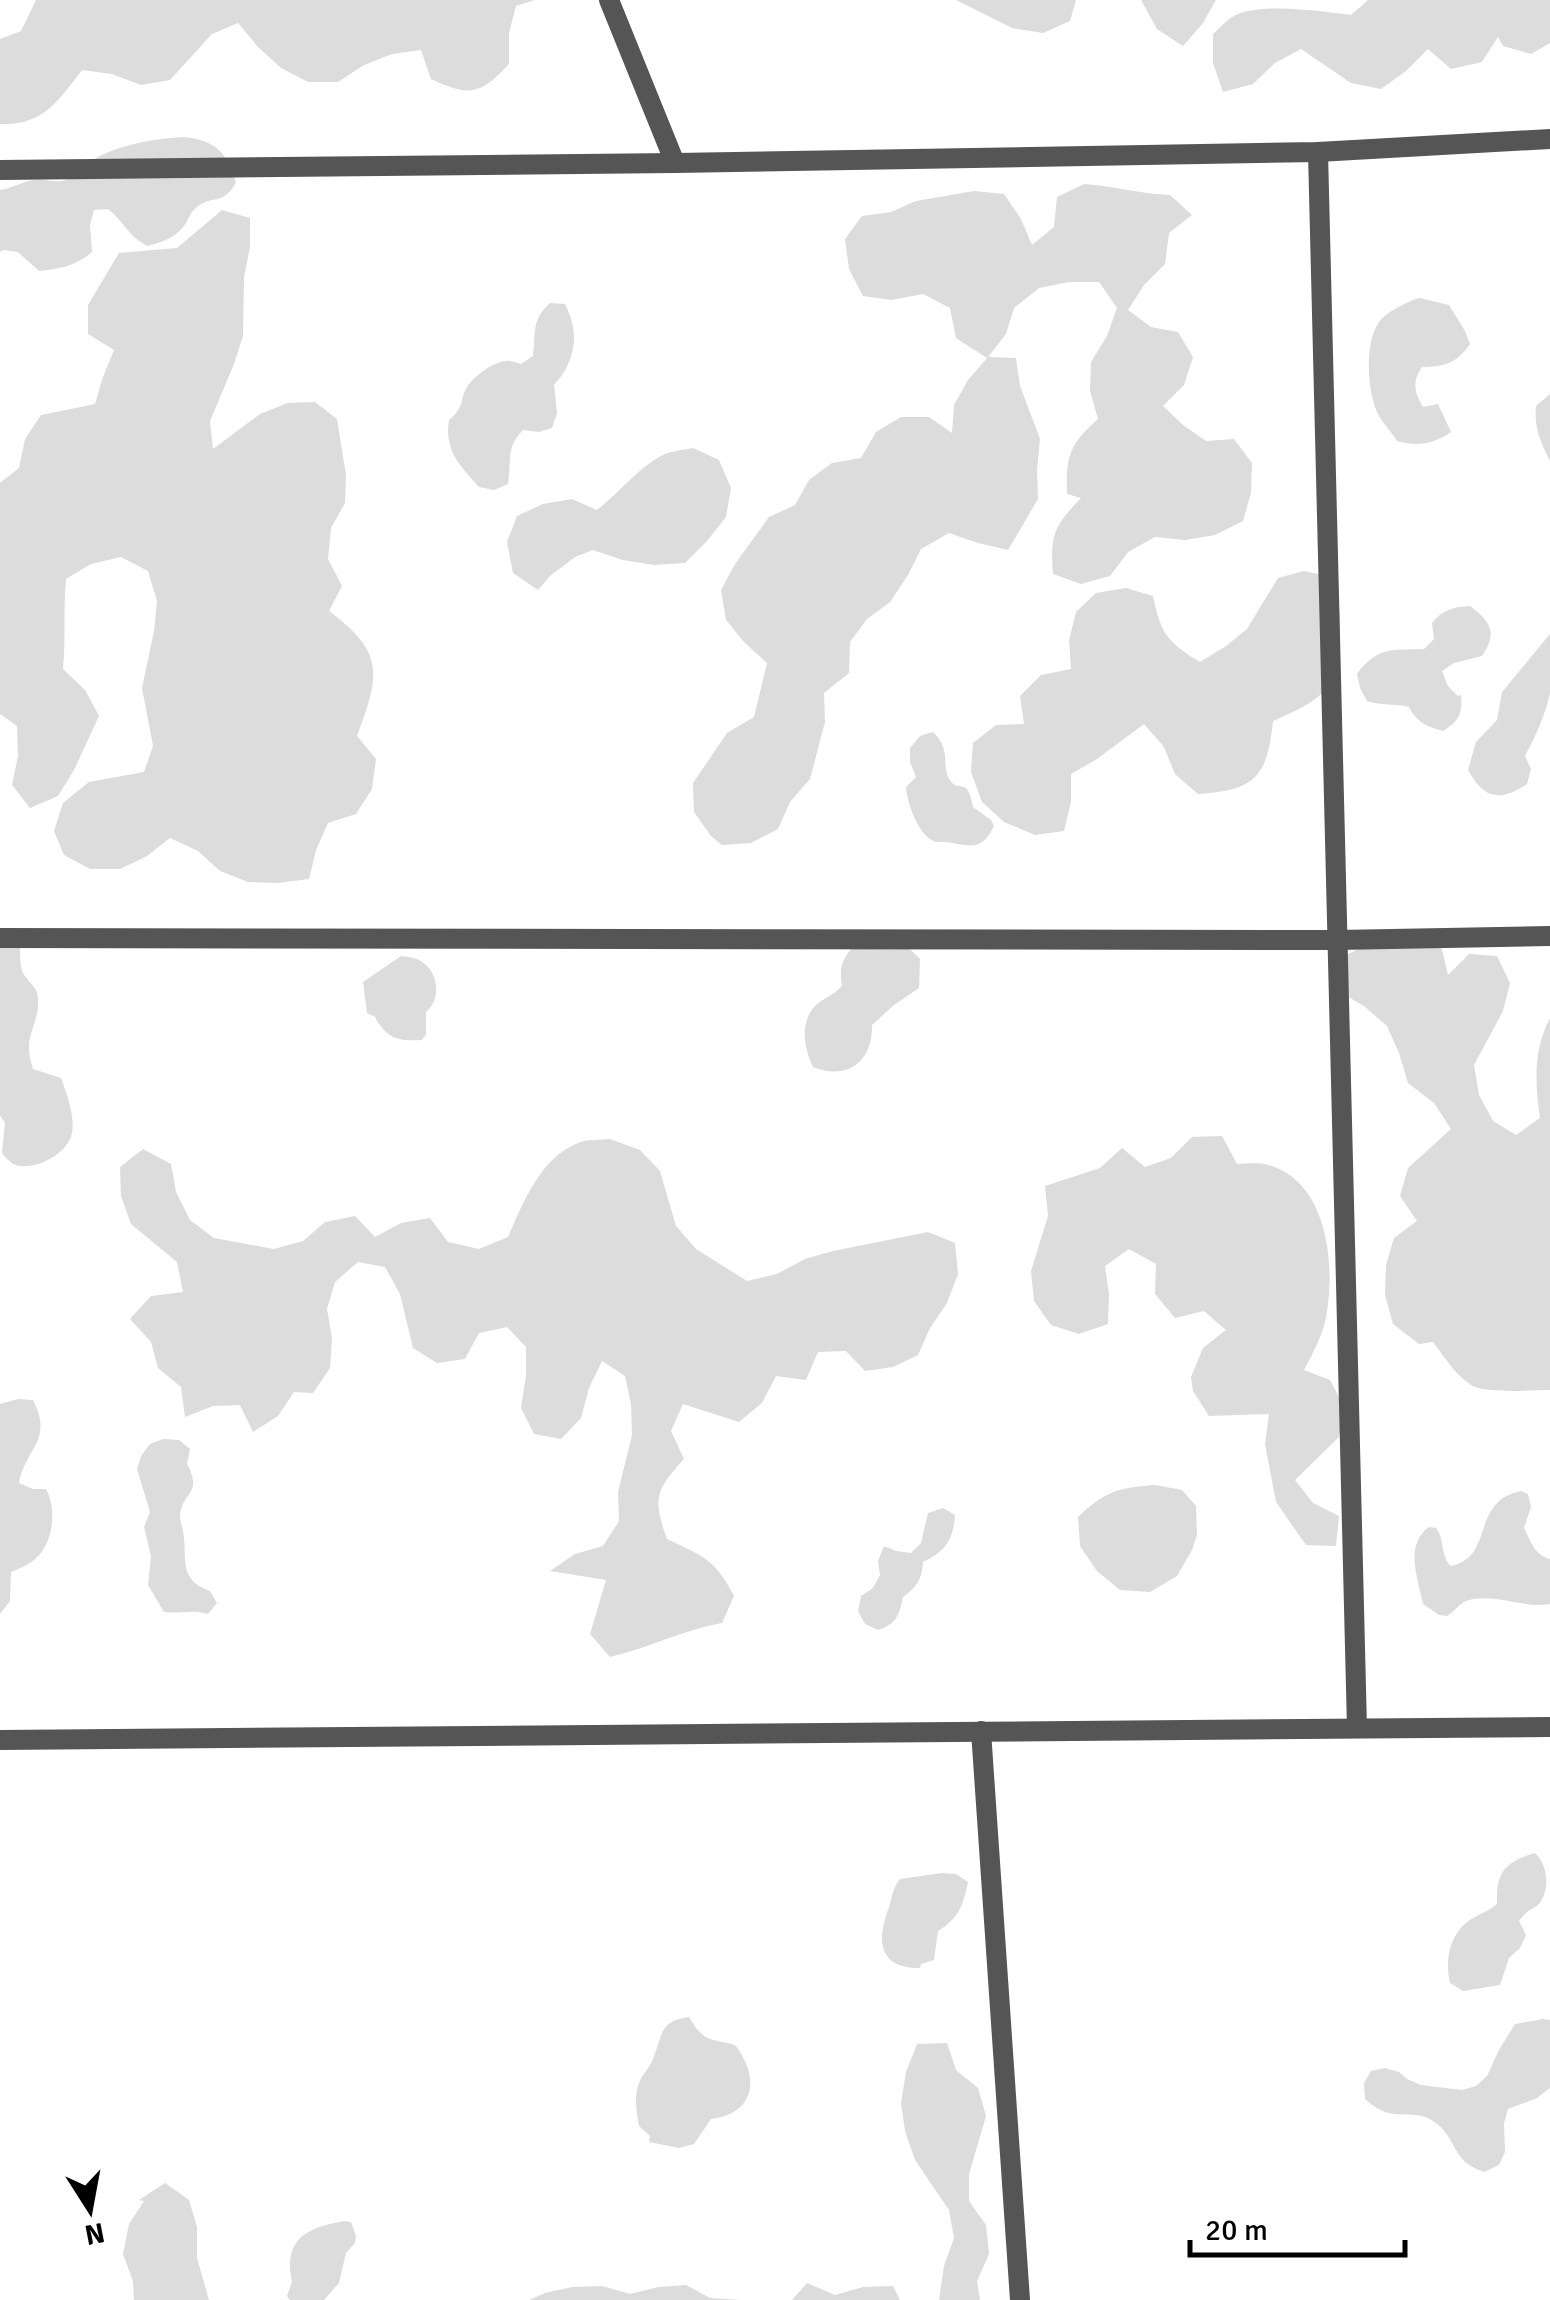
<svg xmlns="http://www.w3.org/2000/svg" width="1550" height="2300" font-family="Signika,sans-serif">
<rect width="100%" height="100%" fill="#fff"/>
<!-- green -->
<g fill="#dcdcdc">
<path d="M36,0h499l-19,6 -7,27v31c-29,31 -39,33 -78,15l-10,-29 -29,4 -28,11 -26,17h-30l-27,-14 -23,-21 -20,-24 -26,11 -42,46 -29,5 -29,-11 -30,-4c-24,31 -39,56 -82,54v-85l21,-8z"/>
<polygon points="956,0 1076,0 1070,21 1043,33 1012,28"/>
<polygon points="1141,0 1216,0 1203,23 1183,46 1157,29"/>
<path d="M1368,0h182v43l-19,11 -28,-8 -5,-9 -16,25 -31,7 -23,-20 -22,22 -25,18 -30,-6 -50,-34 -26,14 -22,21 -30,8 -10,-29v-29c7,-6 16,-17 25,-20 28,-11 83,-3 113,1z"/>
<path d="M184,137c31,3 44,16 52,46 -15,24 -23,11 -39,24 -8,6 -8,13 -14,20 -8,11 -22,15 -35,19 -20,-9 -23,-24 -40,-37l-14,1 -4,15 2,27c-16,14 -33,17 -53,19l-21,-19 -15,-2 -3,2v-62c14,-2 24,-10 37,-10 11,-1 20,4 31,-1 10,-4 17,-13 25,-19 23,-15 64,-22 91,-23z"/>
<path d="M1084,184c30,2 57,10 86,11l22,20 -23,18 -4,31 -21,21 -16,25 23,17 27,5 15,25 -9,28 -21,21 20,19 23,16 28,-2 18,24 -1,30 -8,28 -28,14 -30,5 -30,-3 -27,15 -18,24 -29,8 -28,-10c-3,-39 1,-48 28,-76l-14,-4c-1,-38 2,-49 31,-75l-8,-28 1,-29 16,-26 10,-28 -18,-26h-30l-30,6 -25,20 -8,26 -18,23 28,1 4,28 20,53 -3,31 1,29 -30,51 -30,-7 -29,-10 -28,16 -13,26 -18,27 -23,17 -17,23 -1,31 -25,20 1,29 -15,57 -20,23 -12,27 -27,14 -29,2 -11,-9 -17,-24 -1,-29 34,-50 27,-16 13,-54 -23,-21 -18,-22 -5,-30 14,-26 34,-47 26,-12 14,-25 23,-17 29,-5 15,-26 25,-15h28l23,16 2,-28 14,-25 19,-22 -31,-20 -6,-30 -27,-14 -32,6 -28,-4 -14,-27 -4,-30 17,-23 29,-4 25,-11 58,-10 30,3 17,25 11,26 22,-18 3,-30z"/>
<path d="M222,210l28,8v29l-6,30 -1,59 -9,28 -24,57 3,28 47,-35 28,-11 27,-1 22,17 9,56 -1,28 -14,25 -3,31 14,27 -13,25c56,42 51,63 28,125l19,23 -4,30 -16,25 -28,9 -12,27 -7,29 -31,4 -30,-1 -28,-11 -22,-20 -28,-13 -23,18 -27,13h-30l-26,-14 -10,-24 9,-28 26,-21 55,-10 9,-26 -11,-58 12,-57 3,-30 -9,-30 -27,-14 -30,7 -25,15c-3,30 0,59 -3,90l22,21 14,26 -25,54 -16,26 -28,12 -18,-23 6,-29 -1,-30 -17,-12v-231l19,-15 6,-29 16,-24 54,-11 8,-27 11,-27 -26,-16v-29l31,-52 58,-5z"/>
<path d="M1419,298l30,7 16,26 5,13c-13,19 -26,23 -48,23 -10,15 -8,24 1,40l15,-3 13,28c-17,12 -34,15 -54,9 -5,-9 -13,-16 -18,-25 -12,-23 -15,-73 0,-94 7,-10 28,-20 40,-24z"/>
<path d="M550,303l15,1c15,29 11,57 -11,81l3,28 -5,15 -13,4 -16,-2c-18,18 -11,31 -15,54l-14,6 -15,-3c-19,-21 -35,-37 -30,-67 18,-15 9,-21 20,-36 7,-9 25,-22 36,-23 5,-1 12,2 16,3l12,-8c3,-23 -2,-36 17,-53z"/>
<path d="M1550,394v67c-10,-20 -16,-33 -14,-55z"/>
<path d="M693,448l26,12 12,28 -5,29 -19,24 -22,22 -31,2 -31,-5 -30,-10 -18,7 -25,19 -12,14 -25,-17 -6,-31 10,-26 26,-12 29,-5 25,11c22,-17 40,-41 64,-54 9,-5 22,-6 32,-8z"/>
<path d="M1304,571l28,6c11,33 11,61 0,95 -1,5 -2,11 -5,15 -9,15 -38,27 -54,34 -6,57 -18,69 -75,73l-23,-20 -11,-27 -20,-23 -47,35 -26,15v28l-7,29 -29,4 -31,-13 -22,-20 -11,-30 2,-29 23,-18 28,-1 -4,-28 21,-21 30,-6 -2,-29 7,-28 20,-19 30,-5 27,8c8,38 14,46 47,66l26,-16 21,-17 31,-51z"/>
<path d="M1470,606c21,16 28,27 12,50l-28,7 -12,8 6,15 10,10 3,-1c2,19 -2,26 -18,36 -18,-5 -26,-9 -34,-24 -15,-4 -27,-1 -42,-6l-7,-13 -3,-14c20,-28 37,-24 67,-25l10,-10 -2,-16c11,-13 20,-16 38,-17z"/>
<path d="M1550,634c0,17 0,43 0,59 -5,23 -14,42 -25,63l6,13 -4,15c-28,18 -43,15 -59,-14l8,-28 21,-22 5,-28z"/>
<path d="M933,732c19,19 8,32 16,47 10,16 18,-5 24,28l18,13 3,6c-13,27 -25,19 -48,16 -9,-1 -8,2 -16,-3 -13,-9 -23,-37 -24,-52l10,-10 -6,-15v-14l10,-12z"/>
<path d="M1417,933l25,16 6,26 21,-21 28,2 13,27 -7,28 -29,54 5,30 14,26 23,14 24,-17c-5,-34 -7,-68 10,-100v372c-19,0 -64,4 -79,-5 -16,-10 -27,-29 -38,-43l-14,2 -26,-20 -8,-29 1,-30 8,-27 23,-17 -17,-25 8,-28 43,-39 -17,-26 -26,-20 -9,-30 -12,-27 -23,-20 -26,-15 -4,-30 53,-26z"/>
<path d="M20,946c0,8 0,17 2,25 4,10 15,14 16,27 2,28 -17,37 -5,71l28,9c6,16 14,38 11,55 -4,21 -39,40 -59,31 -3,-2 -9,-8 -11,-11l3,-30 -5,-8v-167z"/>
<path d="M854,946l56,3 10,10 -1,29 -25,17 -22,20c1,37 -25,56 -59,42 -9,-19 -14,-45 3,-62 8,-7 18,-10 26,-19 -3,-18 0,-27 12,-40z"/>
<path d="M401,956c9,1 18,2 25,9 13,12 14,36 0,47v22l-4,6c-18,1 -31,1 -42,-15 -9,-12 1,-5 -13,-12l-4,-31z"/>
<path d="M1222,1136l15,28c10,0 22,-2 31,1 59,16 67,97 59,147 -3,21 -13,39 -23,58l26,10 14,27 -5,30 -44,43 18,23 26,13 -3,30 -30,-1 -30,-43 -11,-58 4,-30 -60,2 -16,-25 -2,-14 12,-29 23,-18 -22,-19 -29,7 -20,-24 1,-30 -27,-15 -24,17 4,28 -1,30 -29,10 -28,-9 -17,-24 -3,-30 17,-55 -3,-30 55,-18 22,-20 23,19 26,-9 21,-21z"/>
<path d="M610,1139l30,11 20,21 16,55 20,23 51,32 30,-7 28,-15 28,-8 95,-19 27,11 3,31 -11,29 -17,25 -12,27 -25,12 -28,4 -19,-20 -28,1 -12,28 -30,-4 -14,27 -23,19 -56,-18 -12,27 13,28c-28,31 -32,39 -17,80 36,17 48,20 67,57l-12,27c-39,7 -74,25 -112,34l-20,-23 16,-54 -56,-9 25,-17 28,-8 16,-25 -1,-29 14,-57 -1,-31 -6,-28 -23,-15 -13,27 -8,30 -20,21 -27,-5 -13,-26 5,-32v-29l-19,-20 -28,6 -14,26 -28,4 -24,-15 -13,-54 -15,-27 -27,-5 -23,20 -8,27 5,29 -2,30 -17,25 -19,-1 -16,24 -25,16 -13,-27 -27,1 -28,11 -4,-30 -23,-19 -7,-26 -21,-23 21,-23 32,-4 -6,-30 -46,-38 -10,-28 -1,-29 23,-18 28,15 5,28 14,28 24,18 60,11 29,-8 22,-19 30,-6 20,21 26,-14 29,-5 18,24 31,7 29,-12c15,-34 32,-79 70,-94 9,-4 22,-3 32,-4z"/>
<path d="M18,1399l15,1c21,40 -8,49 -14,83l14,6h13c10,18 8,48 -6,65 -7,9 -19,14 -29,18l-1,29 -10,13v-210z"/>
<path d="M163,1439l16,1 11,9 -3,15c16,30 -4,27 -7,51 0,7 2,10 3,16 5,28 -6,48 27,60l7,12 -9,11c-15,-5 -28,0 -44,-2l-16,-27 3,-29 -7,-29 6,-15 -13,-43 4,-13 9,-12z"/>
<path d="M1155,1485l27,5 14,16 1,29 -5,15 -15,26 -27,16 -30,-2 -23,-19 -17,-25 -2,-29c27,-26 40,-29 77,-32z"/>
<path d="M1521,1491l7,3 3,13 -7,21c7,13 10,27 26,31v45c-26,5 -58,-12 -84,-3 -7,3 -12,11 -19,15l-8,-1 -16,-11c-5,-25 -19,-59 6,-77l7,1c9,11 4,28 15,38 44,-9 19,-65 70,-75z"/>
<path d="M943,1508l12,7c-2,25 -9,36 -32,47 -1,17 -6,25 -20,35 -4,19 -7,27 -25,33l-13,-6 -7,-13 3,-15 12,-8 7,-13 -2,-14 6,-15 12,5 15,2 10,-10 7,-30z"/>
<path d="M1535,1853c14,13 15,39 3,52 -9,6 -12,6 -19,16l7,14 -6,13 -11,10 -9,27 -37,6 -13,-8c-6,-25 1,-54 25,-66 9,-5 14,-6 22,-13 -1,-31 7,-42 38,-51z"/>
<path d="M942,1873l14,1 12,8c-5,24 -9,36 -30,49l-4,29 -13,4 -1,4c-40,1 -44,-26 -32,-58 5,-13 3,-19 12,-31z"/>
<path d="M689,2017c15,26 21,21 46,28 25,32 21,68 -24,74l-17,25 -15,4 -30,-6 1,-6 -11,-10c-3,-17 -6,-34 3,-49 4,-7 10,-13 12,-21 9,-23 6,-35 35,-39z"/>
<path d="M1543,2019l7,1v68l-13,10 -29,11 -4,14 1,29 -6,13 -15,7c-34,-11 -26,-35 -51,-51 -24,-15 -39,5 -68,-22l-1,-16 7,-12 14,-3 14,4 8,7 14,6 41,5 14,-4 11,-10 12,-26 16,-26z"/>
<polygon points="947,2043 956,2070 978,2088 986,2116 969,2174 969,2201 986,2225 989,2254 977,2281 980,2300 939,2300 944,2266 954,2238 949,2210 915,2160 905,2131 901,2103 906,2072 917,2044"/>
<polygon points="165,2183 189,2200 197,2227 197,2258 209,2300 134,2300 133,2281 123,2254 129,2224 144,2201 139,2200"/>
<path d="M344,2221l7,1 5,14 -1,7 -9,10 -7,30 -15,17h-34l-3,-4 5,-14c-9,-43 14,-54 52,-61z"/>
<polygon points="807,2283 835,2295 863,2287 893,2286 900,2300 792,2300"/>
<polygon points="686,2285 710,2298 742,2300 529,2300 545,2293 572,2287 602,2286 630,2294 659,2287"/>
</g>
<g fill="none" stroke-linecap="round" stroke-linejoin="round">
<!-- minor -->
<g stroke="#555" stroke-width="20">
<polyline points="609,0 675,163"/>
<polyline points="1318,152 1357,1728"/>
<polyline points="0,170 675,163 1318,152 1550,139"/>
<polyline points="0,938 1337,940 1550,936"/>
<polyline points="981,1731 1020,2300"/>
<polyline points="0,1740 1550,1727"/>
</g>
</g>
<!-- north arrow -->
<g transform="translate(90 2210) rotate(169)" stroke="#ffffff" stroke-width="8" paint-order="stroke">
<path d="M0-8L18 38L0 25L-18 38Z" fill="#000000"/>
<text y="-15" font-size="28" font-weight="bold" text-anchor="middle" fill="#000000">N</text>
</g>
<!-- scale -->
<path d="M1190 2240v15h215v-15" fill="none" stroke="#000000" stroke-width="5"/>
<text x="1205" y="2240" font-size="30" fill="#000000" stroke="#ffffff" stroke-width="8" paint-order="stroke">20 m</text>
</svg>
